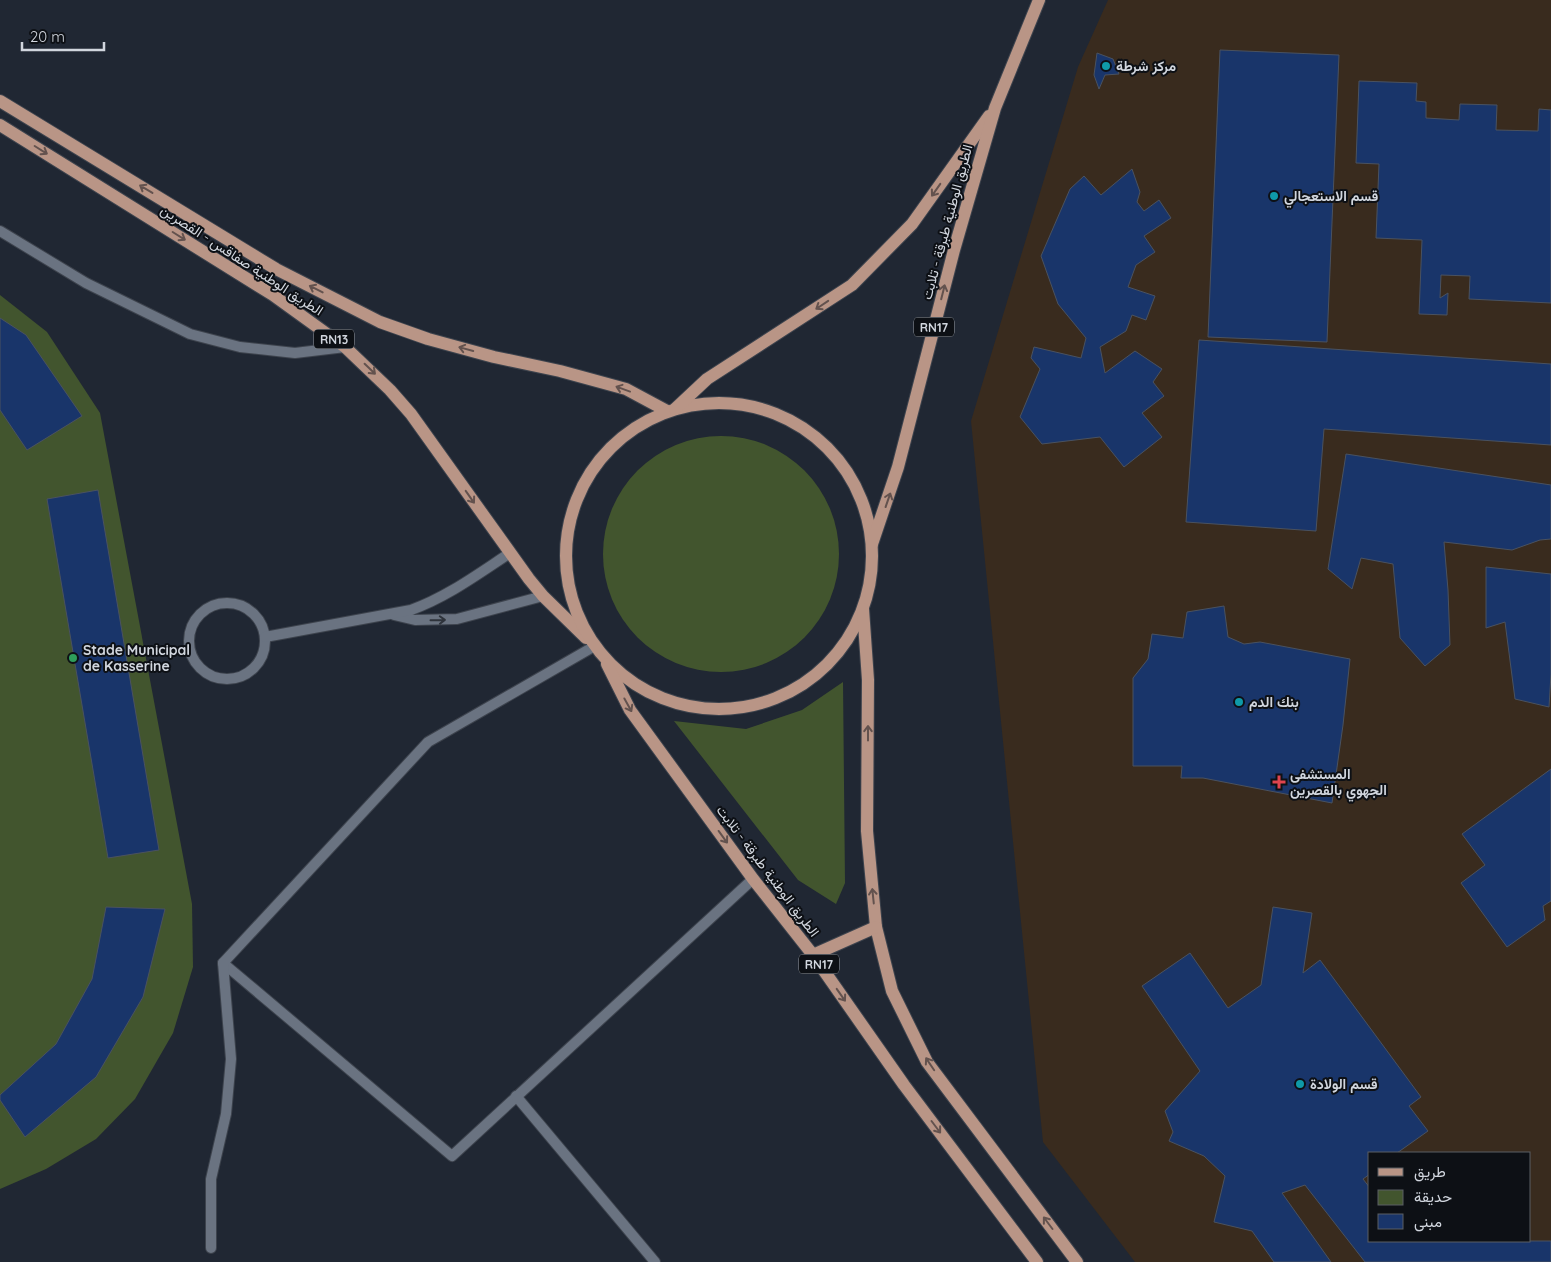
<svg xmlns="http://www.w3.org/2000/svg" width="1551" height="1262" font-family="Quicksand,Vazirmatn,sans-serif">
<rect width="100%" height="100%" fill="#202733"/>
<!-- medical -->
<path fill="#392b1e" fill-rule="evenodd" d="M1108,0h443v1262h-416l-92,-120 -72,-721 107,-354zM1370,1153h160v88h-160z"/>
<!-- green -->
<g fill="#42552e">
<polygon points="0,295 47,332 100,413 192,904 193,967 173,1033 135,1099 96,1139 46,1169 0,1189"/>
<circle cx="721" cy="554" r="118"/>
<polygon points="843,682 845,883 836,904 798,880 674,721 746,729 802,710"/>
</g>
<!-- building -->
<g fill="#19356a" stroke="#4a5260">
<polygon points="1220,50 1339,55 1327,342 1208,337"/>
<polygon points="1097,53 1113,59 1119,74 1105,75 1099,89 1094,75"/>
<polygon points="1359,81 1417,83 1416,101 1426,102 1426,118 1459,120 1460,104 1497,105 1496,130 1538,131 1539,109 1551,110 1551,303 1469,299 1470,276 1441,275 1440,298 1448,293 1447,315 1419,314 1422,240 1376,238 1379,164 1356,163"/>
<polygon points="1132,169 1140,192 1137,202 1144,211 1159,200 1171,218 1144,236 1155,252 1136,265 1128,287 1155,296 1146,320 1132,315 1126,331 1100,347 1105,373 1135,351 1162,369 1153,382 1164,396 1142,413 1162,437 1124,467 1100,437 1042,444 1020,417 1040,369 1031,358 1034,347 1081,358 1086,338 1058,304 1041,256 1070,189 1084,176 1101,195"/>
<polygon points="0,318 26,335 82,416 27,450 0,410"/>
<polygon points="1199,340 1551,364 1551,445 1324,429 1316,531 1186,522"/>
<polygon points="1346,454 1551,485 1551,539 1540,540 1512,550 1444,542 1448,590 1450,645 1425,666 1400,638 1393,564 1361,558 1352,589 1328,569"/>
<polygon points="98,490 159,850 108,858 47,499"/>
<polygon points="1486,567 1551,574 1551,674 1549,707 1515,699 1505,622 1486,628"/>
<polygon points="1224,606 1228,637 1244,644 1260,642 1350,659 1343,725 1332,803 1203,778 1181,778 1182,766 1133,766 1133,678 1148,659 1152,634 1183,638 1187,612"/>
<polygon points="1551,769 1551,901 1543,906 1545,920 1507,947 1461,883 1485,865 1462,834"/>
<polygon points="106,907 165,909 143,997 96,1077 25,1137 0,1100 0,1095 56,1044 92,979"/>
<polygon points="1273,907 1312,913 1303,973 1320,960 1421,1097 1409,1106 1428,1131 1397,1153 1370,1153 1370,1174 1363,1179 1370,1188 1370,1241 1551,1241 1551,1262 1365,1262 1305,1185 1282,1193 1331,1262 1274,1262 1252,1231 1214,1222 1225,1176 1204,1156 1169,1141 1173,1132 1165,1111 1200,1071 1142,986 1190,953 1228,1008 1261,985"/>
</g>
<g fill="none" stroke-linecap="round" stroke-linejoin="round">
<defs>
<g id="service">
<polyline points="0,231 86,283 190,334 240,347 295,353 345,347"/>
<circle cx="227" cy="641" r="38"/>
<polyline points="394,615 415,620 457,619 543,596"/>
<path d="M265,637l146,-27c36,-13 67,-36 99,-57"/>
</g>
<g id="minor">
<polyline points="223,963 452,1156 753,879"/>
<polyline points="516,1096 655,1262"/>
<polyline points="211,1248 211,1179 226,1114 231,1059 223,963 428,742 593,647"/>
</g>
<g id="primary">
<polyline points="0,101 276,269 380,322 428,339 494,357 560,371 626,389 667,411"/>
<polyline points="0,125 273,295 345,347 390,390 411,414 529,579 543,596 586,638"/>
<circle cx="719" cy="556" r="153"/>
<polyline points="675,409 707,379 852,285 912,224 989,116"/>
<polyline points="872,544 898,467 954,250 995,108 1039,0"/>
<polyline points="863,609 868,680 867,831 876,927 892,991 927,1062 1077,1262"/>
<polyline points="607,664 630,710 753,879 813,955 904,1085 1037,1262"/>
<polyline points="813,955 876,927"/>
</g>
</defs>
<!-- service casing -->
<use href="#service" stroke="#3d434d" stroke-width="12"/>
<!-- minor casing -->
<use href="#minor" stroke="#3d434d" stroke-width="12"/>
<!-- primary casing -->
<use href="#primary" stroke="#3d434d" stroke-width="14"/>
<!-- service -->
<use href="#service" stroke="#6a7381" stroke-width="10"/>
<!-- minor -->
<use href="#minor" stroke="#6a7381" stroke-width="10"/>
<!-- primary -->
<use href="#primary" stroke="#b99586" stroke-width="12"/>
</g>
<!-- one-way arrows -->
<defs><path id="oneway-shaft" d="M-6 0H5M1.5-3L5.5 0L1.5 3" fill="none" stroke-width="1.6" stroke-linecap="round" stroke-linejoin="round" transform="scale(1.25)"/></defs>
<g stroke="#63524e">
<use href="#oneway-shaft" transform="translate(41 150) rotate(32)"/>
<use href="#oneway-shaft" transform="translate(146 189) rotate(-149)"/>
<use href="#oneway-shaft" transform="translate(936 190) rotate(125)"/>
<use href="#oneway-shaft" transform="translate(179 236) rotate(32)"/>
<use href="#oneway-shaft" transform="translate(316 289) rotate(-153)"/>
<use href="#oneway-shaft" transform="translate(943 292) rotate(-76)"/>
<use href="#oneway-shaft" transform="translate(822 305) rotate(146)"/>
<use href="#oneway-shaft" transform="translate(466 349) rotate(-165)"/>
<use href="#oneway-shaft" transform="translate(370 369) rotate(44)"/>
<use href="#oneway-shaft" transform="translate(623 389) rotate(-160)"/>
<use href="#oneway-shaft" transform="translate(470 497) rotate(55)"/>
<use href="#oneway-shaft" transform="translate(888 500) rotate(-71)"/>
<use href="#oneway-shaft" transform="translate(628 705) rotate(61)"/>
<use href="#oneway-shaft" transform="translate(868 733) rotate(-90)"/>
<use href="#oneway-shaft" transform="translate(723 837) rotate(54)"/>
<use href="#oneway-shaft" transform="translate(873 896) rotate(-96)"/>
<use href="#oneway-shaft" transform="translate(841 995) rotate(55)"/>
<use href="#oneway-shaft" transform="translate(930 1064) rotate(-124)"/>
<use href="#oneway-shaft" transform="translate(936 1127) rotate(53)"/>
<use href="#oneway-shaft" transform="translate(1048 1223) rotate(-127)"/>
</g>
<use stroke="#2e333b" href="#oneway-shaft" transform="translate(438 620) rotate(-1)"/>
<!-- markers -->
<g fill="#0f9aa8" stroke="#0d1015" stroke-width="2">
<circle cx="1106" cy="66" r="5"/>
<circle cx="1274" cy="196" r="5"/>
<circle cx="1239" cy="702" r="5"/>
<circle cx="1300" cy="1084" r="5"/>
</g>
<circle fill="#2e9e5b" stroke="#0d1015" stroke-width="2" cx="73" cy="658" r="5"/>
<path fill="#e0444e" stroke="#0d1015" stroke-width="2" d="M1276.5 774.5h5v5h5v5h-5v5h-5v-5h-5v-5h5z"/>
<g text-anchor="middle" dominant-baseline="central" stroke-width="4" stroke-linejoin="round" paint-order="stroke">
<!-- shield labels -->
<g fill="#0d1015" stroke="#969ba2" stroke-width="1">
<rect x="914" y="317.5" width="40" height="19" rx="4"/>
<rect x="314" y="329.5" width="40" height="19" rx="4"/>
<rect x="799" y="954.5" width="40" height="19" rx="4"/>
</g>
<g font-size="12" font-weight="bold" fill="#d1d6de">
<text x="934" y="327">RN17</text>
<text x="334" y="339">RN13</text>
<text x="819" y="964">RN17</text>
</g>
<!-- poi labels -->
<g font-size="14" font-weight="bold" fill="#d1d6de" stroke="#0d1015" text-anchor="start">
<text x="1116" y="66">مركز شرطة</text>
<text x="1284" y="196">قسم الاستعجالي</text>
<text x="83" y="650">Stade Municipal<tspan x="83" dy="16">de Kasserine</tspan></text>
<text x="1249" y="702">بنك الدم</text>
<text x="1290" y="774">المستشفى<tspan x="1290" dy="16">الجهوي بالقصرين</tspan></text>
<text x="1310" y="1084">قسم الولادة</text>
</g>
<!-- street labels -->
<g font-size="14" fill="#d1d6de" stroke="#0d1015">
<text transform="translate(947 222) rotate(-75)">الطريق الوطنية طبرقة - تلابت</text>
<text transform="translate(242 260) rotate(33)">الطريق الوطنية صفاقس - القصرين</text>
<text transform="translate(768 871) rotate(53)">الطريق الوطنية طبرقة - تلابت</text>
</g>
</g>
<!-- legend -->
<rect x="1368" y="1152" width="162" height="90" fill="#0d1015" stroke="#5b5f65"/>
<rect x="1378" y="1168" width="25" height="8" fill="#b99586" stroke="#5b5f65"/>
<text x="1414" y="1177" font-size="15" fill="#d1d6de">طريق</text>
<rect x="1378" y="1190" width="25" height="15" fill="#42552e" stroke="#5b5f65"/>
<text x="1414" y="1202" font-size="15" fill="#d1d6de">حديقة</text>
<rect x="1378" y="1214" width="25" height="15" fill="#19356a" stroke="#5b5f65"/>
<text x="1414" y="1227" font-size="15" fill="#d1d6de">مبنى</text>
<!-- scale -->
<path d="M22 42v8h82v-8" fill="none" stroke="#d1d6de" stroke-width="2.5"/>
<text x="30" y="42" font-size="15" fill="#d1d6de" stroke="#0d1015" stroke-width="4" paint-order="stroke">20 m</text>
</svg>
